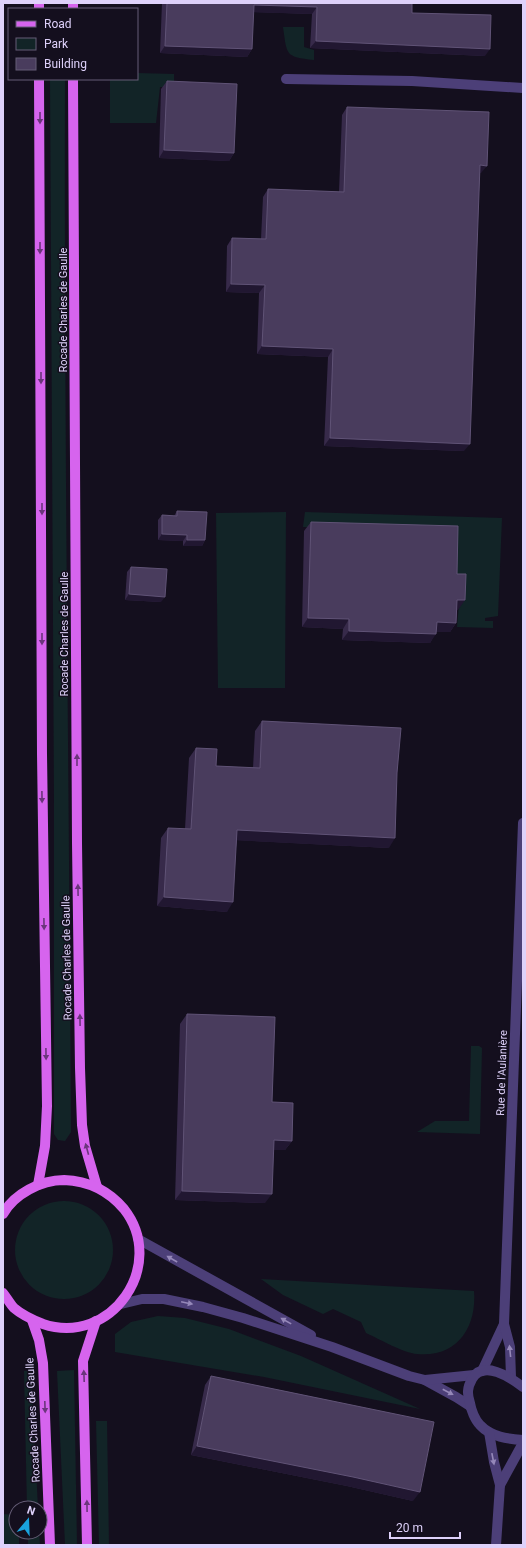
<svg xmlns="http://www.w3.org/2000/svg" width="526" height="1548" font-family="Roboto,sans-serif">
<rect width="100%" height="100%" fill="#140f1e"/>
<!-- green -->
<g fill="#122427">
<path d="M283,27h21v20l10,3v10c-29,-3 -27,-5 -31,-33z"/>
<polygon points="137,73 174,74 174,87 160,87 156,123 110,123 110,79 137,79"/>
<path d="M50,79h15c-1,351 4,702 6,1053l-6,9 -7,-1 -4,-6v-330z"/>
<polygon points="286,512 285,688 218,688 216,513"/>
<polygon points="305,512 502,518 498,616 485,618 485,621 493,621 493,628 457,627 461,581 455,580 455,532 303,527"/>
<polygon points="471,1046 479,1046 482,1048 480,1134 417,1132 435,1121 469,1121"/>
<circle cx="64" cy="1250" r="49"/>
<path d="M261,1279l213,12c3,36 -17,67 -57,63 -13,-1 -38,-15 -51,-21l-5,-11 -28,-13 -10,5 -40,-19z"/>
<polygon points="158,1316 185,1318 229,1329 301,1356 420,1409 264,1377 115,1352 115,1334 131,1322"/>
<polygon points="31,1370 38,1508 27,1508 24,1371"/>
<polygon points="74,1370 77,1545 65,1545 57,1371"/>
<polygon points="96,1421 107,1421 109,1545 99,1545"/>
<polygon points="3,1514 16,1515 16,1532 19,1532 19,1545 3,1545"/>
<polygon points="28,1532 39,1532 40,1545 28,1545"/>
</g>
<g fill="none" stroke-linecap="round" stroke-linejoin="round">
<!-- minor -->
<g stroke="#4c3f78" stroke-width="10">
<polyline points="286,79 412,81 523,88"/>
<polyline points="138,1239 311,1335"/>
<polyline points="121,1304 142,1299 164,1299 203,1307 243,1318 332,1347 409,1376 425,1380 456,1397 470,1406"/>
<polyline points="482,1371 504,1324"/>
<polyline points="511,1378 510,1347 504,1324 523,823"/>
<polyline points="425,1380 474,1375"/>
<path d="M523,1387c-12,-9 -40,-28 -51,-8 -5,9 -5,15 -2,24 1,7 5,17 10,22 11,12 28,14 43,15"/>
<polyline points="489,1432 494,1462 500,1485 496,1545"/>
<polyline points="500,1485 523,1443"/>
</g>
<!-- major -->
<g stroke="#d664ee" stroke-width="10">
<polyline points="39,3 39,9"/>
<polyline points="73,3 73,9"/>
<polyline points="73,79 77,843 80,1068 82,1125 85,1146 97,1187"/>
<polyline points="38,1185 45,1146 47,1106 42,754 39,79"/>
<path d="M3,1214c11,-20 38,-34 61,-34 24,1 44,10 60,29 44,56 -13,138 -81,115 -10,-4 -21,-9 -29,-16 -4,-4 -7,-10 -11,-15"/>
<polyline points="32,1320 39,1340 43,1363 50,1545"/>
<polyline points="87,1545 83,1361 96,1321"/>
</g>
</g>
<!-- wall -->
<g fill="#372a4a">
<polygon points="162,3 412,3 412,13 485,56 310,48 312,14 253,12 252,49 247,57 160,53"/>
<polygon points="167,81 234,153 229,161 159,158 161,89"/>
<polygon points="347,107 481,173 480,173 464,451 324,446 328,357 257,354 259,293 226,292 227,246 232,238 261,239 263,197 268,189 339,192 342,115"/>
<polygon points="177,511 205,540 202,546 183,546 183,541 158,540 158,520 162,515 174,516"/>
<polygon points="311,522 457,574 458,610 457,610 456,623 450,632 436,632 430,643 342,640 343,629 302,627 304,531"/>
<polygon points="131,567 161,602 125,600 127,572"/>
<polygon points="262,721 389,848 237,840 227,912 157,906 161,838 168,828 185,829 189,758 196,748 216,766 253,768 255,731"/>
<polygon points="187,1014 292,1141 285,1150 273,1150 265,1203 175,1200 180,1024"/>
<polygon points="211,1376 413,1501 347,1486 191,1455 205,1385"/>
</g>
<!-- shaded-wall -->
<g fill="#211731">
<polygon points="254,5 317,7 312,14 248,12"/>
<polygon points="316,41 490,49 485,56 310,48"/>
<polygon points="165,46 252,49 247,57 160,53"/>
<polygon points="164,150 234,153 229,161 159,158"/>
<polygon points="480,165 487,166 481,173 475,173"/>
<polygon points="231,284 265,285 259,293 226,292"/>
<polygon points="262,346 333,349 328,357 257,354"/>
<polygon points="330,438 470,444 464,451 324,446"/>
<polygon points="162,534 187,535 183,541 158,540"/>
<polygon points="187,540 205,540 202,546 183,546"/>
<polygon points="129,594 165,597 161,602 125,600"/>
<polygon points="457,600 465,600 458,610 450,610"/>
<polygon points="308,618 349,619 343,629 302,627"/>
<polygon points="437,622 456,623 450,632 430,632"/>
<polygon points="349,631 436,634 430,643 342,640"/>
<polygon points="237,830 395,838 389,848 230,840"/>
<polygon points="164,897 233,902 227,912 157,906"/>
<polygon points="274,1140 292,1141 285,1150 267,1150"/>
<polygon points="182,1191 272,1194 265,1203 175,1200"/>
<polygon points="197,1446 353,1477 420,1492 413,1501 347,1486 191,1455"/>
</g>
<!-- building -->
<g fill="#493c5d" stroke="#605376">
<polygon points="167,3 412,3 412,13 491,15 490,49 316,41 317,7 254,5 252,49 165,46"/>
<polygon points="167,81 237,84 234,153 164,150"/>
<polygon points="347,107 489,112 487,166 480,165 470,444 330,438 333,349 262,346 265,285 231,284 232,238 266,239 268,189 344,192"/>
<polygon points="177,511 207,512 205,540 187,540 187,535 162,534 162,515 177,516"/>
<polygon points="311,522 458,526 457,574 466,574 465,600 457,600 456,623 437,622 436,634 349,631 349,619 308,618"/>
<polygon points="131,567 167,569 165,597 129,594"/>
<polygon points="262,721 401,728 397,773 395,838 237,830 233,902 164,897 168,828 191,829 196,748 217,749 216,766 260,768"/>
<polygon points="187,1014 275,1017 272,1102 293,1103 292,1141 274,1140 272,1194 182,1191"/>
<polygon points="211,1376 434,1422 420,1492 353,1477 197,1446"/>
</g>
<!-- one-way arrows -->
<defs><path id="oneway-solid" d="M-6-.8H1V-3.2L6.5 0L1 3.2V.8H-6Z"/></defs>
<g fill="#6b357c">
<use href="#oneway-solid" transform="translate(40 118) rotate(90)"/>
<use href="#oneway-solid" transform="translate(40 248) rotate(90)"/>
<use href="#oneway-solid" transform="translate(41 378) rotate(90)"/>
<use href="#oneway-solid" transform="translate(42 509) rotate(90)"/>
<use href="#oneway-solid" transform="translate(42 639) rotate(90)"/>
<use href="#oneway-solid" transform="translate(77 760) rotate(-90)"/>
<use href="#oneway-solid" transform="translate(42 797) rotate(89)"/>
<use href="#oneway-solid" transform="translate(78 890) rotate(-91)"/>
<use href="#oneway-solid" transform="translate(44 924) rotate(89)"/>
<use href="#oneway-solid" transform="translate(80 1020) rotate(-91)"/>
<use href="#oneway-solid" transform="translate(46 1054) rotate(89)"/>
<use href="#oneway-solid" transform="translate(87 1149) rotate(-105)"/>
<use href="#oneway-solid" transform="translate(84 1376) rotate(-92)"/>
<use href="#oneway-solid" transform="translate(45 1407) rotate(88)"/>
<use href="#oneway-solid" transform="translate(87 1506) rotate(-91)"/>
</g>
<g fill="#9588b9">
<use href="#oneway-solid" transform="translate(172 1259) rotate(-150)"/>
<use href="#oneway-solid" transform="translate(187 1303) rotate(12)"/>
<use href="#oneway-solid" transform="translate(286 1321) rotate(-151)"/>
<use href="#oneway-solid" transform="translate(510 1351) rotate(-96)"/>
<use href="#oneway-solid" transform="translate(448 1392) rotate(28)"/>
<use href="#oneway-solid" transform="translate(493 1459) rotate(79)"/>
</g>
<g text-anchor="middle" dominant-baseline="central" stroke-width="3" stroke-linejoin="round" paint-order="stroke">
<!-- street labels -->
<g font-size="11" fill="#ded1fa" stroke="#140f1e">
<text transform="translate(63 310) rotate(-90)">Rocade Charles de Gaulle</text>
<text transform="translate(64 634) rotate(-90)">Rocade Charles de Gaulle</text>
<text transform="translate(67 958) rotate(-91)">Rocade Charles de Gaulle</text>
<text transform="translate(502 1073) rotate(-88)">Rue de l'Aulanière</text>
<text transform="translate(33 1420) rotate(-93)">Rocade Charles de Gaulle</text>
</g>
</g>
<!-- border -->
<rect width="526" height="1548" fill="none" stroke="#ded1fa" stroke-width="8"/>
<!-- legend -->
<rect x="8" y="8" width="130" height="72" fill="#140f1e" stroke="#655d76"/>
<rect x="16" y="21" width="20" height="6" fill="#d664ee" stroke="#655d76"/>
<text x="44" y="28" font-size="12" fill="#ded1fa">Road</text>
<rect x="16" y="38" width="20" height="12" fill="#122427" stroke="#655d76"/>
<text x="44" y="48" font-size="12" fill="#ded1fa">Park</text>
<rect x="16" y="58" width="20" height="12" fill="#493c5d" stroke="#655d76"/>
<text x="44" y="68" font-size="12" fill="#ded1fa">Building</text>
<!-- north arrow -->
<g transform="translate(28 1520) rotate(19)"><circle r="19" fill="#140f1e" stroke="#655d76"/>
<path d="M0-3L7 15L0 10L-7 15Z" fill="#19a2de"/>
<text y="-6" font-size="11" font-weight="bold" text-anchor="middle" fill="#ded1fa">N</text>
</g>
<!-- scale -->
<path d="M390 1532v6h70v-6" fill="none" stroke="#ded1fa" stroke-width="2"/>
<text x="396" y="1532" font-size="12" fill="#ded1fa" stroke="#140f1e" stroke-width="3" paint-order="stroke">20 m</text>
</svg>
